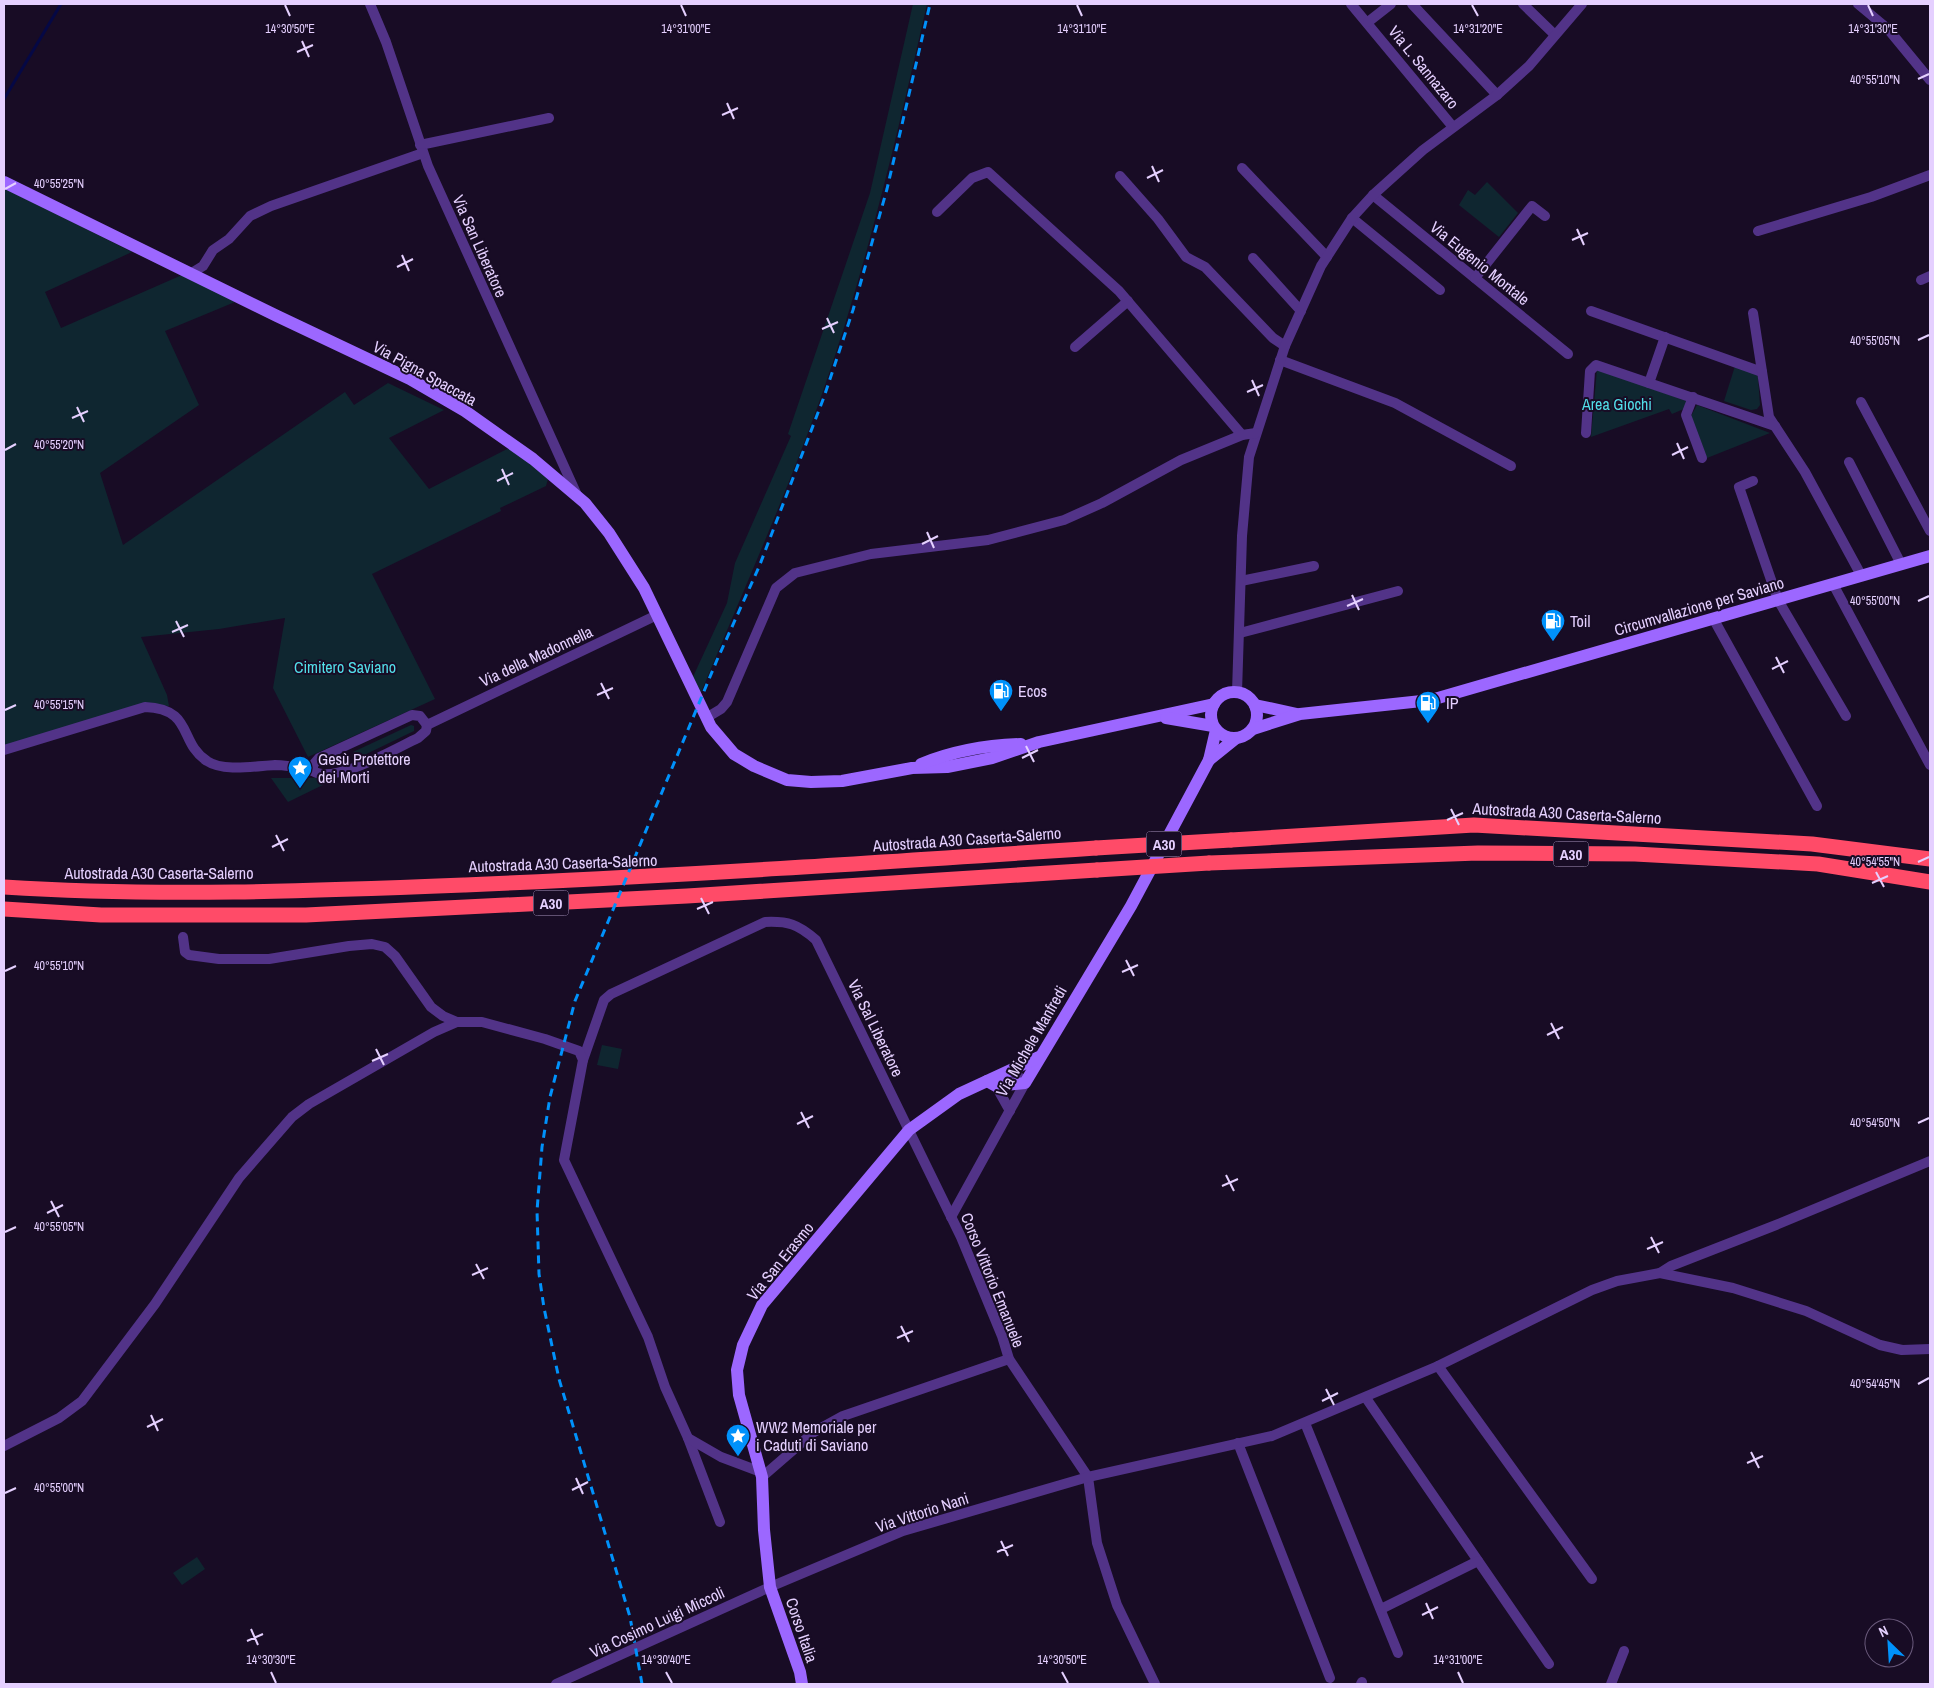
<svg xmlns="http://www.w3.org/2000/svg" width="1934" height="1688" font-family="'Archivo Narrow',sans-serif">
<rect width="100%" height="100%" fill="#180c25"/>
<!-- green -->
<g fill="#0f2630">
<path d="M913,4h14c-30,132 -61,265 -106,393 -36,101 -80,199 -121,298l-8,-16 35,-76 8,-40 56,-127 -3,-2 82,-241z"/>
<polygon points="1487,182 1518,213 1499,237 1459,205 1468,190 1475,195"/>
<polygon points="4,188 132,252 45,292 61,328 182,275 235,302 165,331 199,405 100,473 123,545 345,392 354,405 388,383 444,410 389,438 429,489 511,447 548,479 546,486 500,508 501,511 372,574 435,699 308,757 273,688 285,618 219,629 141,637 167,695 169,706 142,704 4,746"/>
<polygon points="1735,366 1756,374 1758,377 1760,405 1757,409 1751,410 1724,401"/>
<polygon points="1597,369 1689,402 1686,408 1672,414 1669,409 1591,437"/>
<polygon points="1697,405 1770,433 1707,458 1691,416"/>
<polygon points="411,725 414,726 414,731 356,759 352,756 353,752"/>
<polygon points="271,778 326,778 331,781 288,802"/>
<polygon points="602,1045 622,1049 618,1069 597,1065"/>
<polygon points="197,1557 205,1569 182,1585 173,1573"/>
</g>
<g fill="none" stroke-linecap="round" stroke-linejoin="round">
<!-- stream -->
<polyline stroke="#050845" stroke-width="3" points="4,99 61,4"/>
<!-- street -->
<g stroke="#523388" stroke-width="10">
<polyline points="370,4 386,42 428,166 577,495"/>
<polyline points="1351,4 1453,127"/>
<polyline points="1412,4 1497,95"/>
<polyline points="1523,4 1555,35"/>
<polyline points="1858,4 1888,29 1930,80"/>
<polyline points="1368,22 1391,4"/>
<polyline points="420,145 549,118"/>
<polyline points="1242,168 1327,257"/>
<polyline points="1120,176 1158,219 1186,257 1205,267 1273,338 1285,346"/>
<polyline points="1373,195 1568,354"/>
<polyline points="937,212 972,178 988,172 1119,291 1242,435"/>
<polyline points="1352,218 1440,290"/>
<polyline points="1758,231 1871,197 1930,175"/>
<polyline points="1253,258 1301,311"/>
<polyline points="190,274 203,266 213,250 229,239 250,216 271,206 423,153"/>
<polyline points="1475,278 1532,206 1545,216"/>
<polyline points="1921,280 1930,276"/>
<polyline points="1591,311 1762,372"/>
<polyline points="1753,313 1769,417 1805,472 1861,575"/>
<polyline points="1075,347 1128,301"/>
<polyline points="1280,360 1395,403 1511,466"/>
<polyline points="1649,383 1665,337"/>
<polyline points="1693,397 1686,415 1702,458"/>
<polyline points="1861,402 1930,531"/>
<polyline points="1586,433 1590,371 1596,365 1775,426"/>
<polyline points="1849,462 1901,564"/>
<polyline points="1753,481 1739,487 1778,600 1846,716"/>
<polyline points="1241,581 1314,566"/>
<polyline points="1833,584 1930,765"/>
<polyline points="1713,618 1817,806"/>
<polyline points="1240,633 1398,591"/>
<polyline points="1237,692 1242,536 1249,457 1285,346 1321,266 1352,218 1373,195 1423,150 1497,95 1529,66 1582,4"/>
<polyline points="706,718 721,709 727,702 776,588 795,573 871,554 988,540 1064,520 1102,503 1181,460 1242,435 1256,433"/>
<path d="M4,750l141,-43c49,2 33,35 62,54 16,11 49,5 68,4 13,0 25,3 38,6v-6l6,-7 93,-43 8,1 7,9 230,-110"/>
<path d="M313,771c21,14 83,-23 105,-33l8,-7 1,-6"/>
<polyline points="183,937 185,952 189,955 219,959 269,959 349,946 372,944 385,947 395,956 431,1007 443,1016 457,1022"/>
<path d="M583,1060l21,-60 7,-6 154,-72c23,-1 33,2 51,18l145,297 41,99 7,23 79,118 9,66 20,62 38,79"/>
<polyline points="996,1086 1010,1111"/>
<polyline points="951,1217 1025,1083 1018,1076 1009,1072"/>
<polyline points="1660,1273 1671,1266 1776,1225 1930,1161"/>
<polyline points="1438,1366 1592,1579"/>
<polyline points="1366,1398 1549,1664"/>
<polyline points="1305,1423 1398,1653"/>
<polyline points="688,1438 720,1522"/>
<polyline points="1238,1443 1330,1678"/>
<polyline points="4,1446 59,1418 82,1401 155,1304 239,1178 292,1117 309,1104 434,1032 457,1022 482,1022 545,1039 579,1051 583,1060 564,1160 648,1337 665,1387 688,1438 721,1457 761,1472"/>
<polyline points="762,1477 814,1432 843,1416 1009,1359"/>
<polyline points="1381,1609 1478,1561"/>
<polyline points="556,1684 770,1587 903,1531 1088,1477 1272,1436 1438,1366 1592,1290 1617,1281 1660,1273 1733,1288 1806,1311 1880,1345 1902,1350 1930,1349"/>
<polyline points="1361,1684 1362,1682"/>
<polyline points="1611,1684 1624,1651"/>
</g>
<!-- secondary -->
<g stroke="#9c67ff" stroke-width="12">
<polyline points="4,182 277,316 410,379 465,411 533,459 585,503 609,533 644,588 711,727 734,754 754,766 787,780 811,782 842,781 912,768 947,767 992,758 1039,742 1214,704"/>
<circle cx="1234" cy="715" r="23"/>
<polyline points="1255,705 1297,714"/>
<polyline points="1166,718 1213,726"/>
<polyline points="1253,729 1300,714 1431,700 1930,556"/>
<polyline points="1209,760 1235,739"/>
<path d="M921,764c32,-13 66,-19 100,-20"/>
<polyline points="987,1081 996,1086 1025,1083 1131,906 1209,760 1216,730"/>
<polyline points="802,1684 800,1672 770,1587 764,1530 762,1477 739,1395 737,1370 743,1345 762,1305 909,1130 959,1094 1039,1057"/>
</g>
<!-- highway -->
<g stroke="#ff4b68" stroke-width="15">
<polyline points="1231,840 1474,825 1812,844 1930,859"/>
<polyline points="1209,863 1478,853 1635,854 1818,864 1930,882"/>
<path d="M4,887c154,10 307,4 461,-2 211,-9 421,-23 631,-37"/>
<polyline points="4,909 101,915 306,915 687,896 1097,870"/>
</g>
<!-- rail -->
<polyline stroke="#0092fb" stroke-width="3" stroke-dasharray="8 6" stroke-linecap="butt" points="642,1684 630,1617 559,1379 544,1308 539,1274 537,1211 542,1147 550,1097 575,1001 717,660 759,567 824,397 853,310 887,189 930,4"/>
<!-- highway-bridge -->
<g stroke="#ff4b68" stroke-width="15">
<polyline points="1096,848 1231,840"/>
<polyline points="1097,870 1209,863"/>
</g>
</g>
<!-- ticks -->
<path fill="none" stroke="#e5d0ff" stroke-width="2" d="M285,5l5,11M681,5l5,11M1077,5l5,11M1472,5l6,11M1868,5l5,11M302,41l7,16M297,52l16,-7M1918,79l11,-5M727,103l7,16M722,115l16,-7M1152,166l7,16M1147,178l16,-8M5,189l11,-6M1577,229l7,16M1572,240l16,-7M402,255l7,16M397,267l16,-8M827,318l7,15M822,329l16,-7M1918,340l11,-5M1252,380l7,16M1247,392l16,-7M77,407l7,15M72,418l16,-7M1677,443l7,16M5,450l11,-6M1672,455l16,-8M502,469l7,16M497,481l16,-8M927,532l7,16M922,544l16,-8M1352,595l7,15M1918,601l11,-5M1347,606l16,-7M176,621l8,16M172,632l16,-7M1776,657l8,16M1772,669l16,-8M601,683l8,16M597,695l16,-7M5,710l11,-5M1026,746l8,16M1022,758l16,-8M1451,809l8,16M1447,820l16,-7M276,835l8,16M272,847l16,-8M1918,862l11,-5M1876,872l8,15M1872,883l16,-7M701,898l8,16M697,909l16,-7M1126,960l8,16M5,971l11,-5M1122,972l16,-7M1551,1023l8,16M1547,1035l16,-8M376,1049l8,16M372,1061l16,-7M801,1112l8,16M1918,1123l11,-5M797,1124l16,-8M1226,1175l8,16M1222,1186l16,-7M51,1201l8,16M47,1213l16,-8M5,1232l11,-5M1651,1237l8,16M1647,1249l16,-7M476,1264l8,15M472,1275l16,-7M901,1326l8,16M897,1338l16,-7M1918,1384l11,-6M1326,1389l8,16M1322,1401l16,-8M151,1415l7,16M147,1427l16,-8M1751,1452l8,16M1747,1463l16,-7M576,1478l7,16M572,1490l16,-8M5,1493l11,-5M1001,1541l7,15M997,1552l16,-7M1426,1603l7,16M1422,1615l16,-8M251,1629l7,16M247,1641l16,-7M271,1672l5,11M666,1672l6,11M1062,1672l6,11M1458,1672l5,11"/>
<!-- icons -->
<defs>
<symbol id="fuel-pin" viewBox="-11 -11 22 30"><path d="M0 17L-7.5 6A9.5 9.5 0 1 1 7.5 6Z" fill="#0092fb" stroke="#180c25"/><path d="M-5.5-6h7V0h2V4h1.3V-2.5L3-4.5l.8-.8L6-3V5H2.5V1h-1V6h-7ZM-4.2-4.7v3.2H.2V-4.7Z" fill="#fff"/></symbol>
<symbol id="sight-pin" viewBox="-11 -11 22 30"><path d="M0 17L-7.5 6A9.5 9.5 0 1 1 7.5 6Z" fill="#0092fb" stroke="#180c25"/><path d="M0-6L1.8-2.2L6-1.7L2.9 1.2L3.7 5.4L0 3.3L-3.7 5.4L-2.9 1.2L-6-1.7L-1.8-2.2Z" fill="#fff"/></symbol>
</defs>
<g fill-rule="evenodd">
<use href="#fuel-pin" x="1539" y="607" width="28" height="38"/>
<use href="#fuel-pin" x="987" y="677" width="28" height="38"/>
<use href="#fuel-pin" x="1414" y="689" width="28" height="38"/>
<use href="#sight-pin" x="286" y="754" width="28" height="38"/>
<use href="#sight-pin" x="724" y="1422" width="28" height="38"/>
</g>
<g text-anchor="middle" dominant-baseline="central" stroke-width="4" stroke-linejoin="round" paint-order="stroke">
<!-- shield labels -->
<g fill="#180c25" stroke="#a895be" stroke-width="1">
<rect x="1146.5" y="831.5" width="35" height="25" rx="4"/>
<rect x="1553.5" y="841.5" width="35" height="25" rx="4"/>
<rect x="533.5" y="890.5" width="35" height="25" rx="4"/>
</g>
<g font-size="15" font-weight="bold" fill="#e5d0ff">
<text x="1164" y="844">A30</text>
<text x="1571" y="854">A30</text>
<text x="551" y="903">A30</text>
</g>
<!-- street labels -->
<g font-size="16" fill="#e5d0ff" stroke="#180c25">
<text transform="translate(1424 67) rotate(51)">Via L. Sannazaro</text>
<text transform="translate(480 246) rotate(66)">Via San Liberatore</text>
<text transform="translate(1480 263) rotate(39)">Via Eugenio Montale</text>
<text transform="translate(425 373) rotate(29)">Via Pigna Spaccata</text>
<text transform="translate(1699 606) rotate(-16)">Circumvallazione per Saviano</text>
<text transform="translate(536 656) rotate(-25)">Via della Madonnella</text>
<text transform="translate(1567 813) rotate(3)">Autostrada A30 Caserta-Salerno</text>
<text transform="translate(967 839) rotate(-4)">Autostrada A30 Caserta-Salerno</text>
<text transform="translate(563 863) rotate(-2)">Autostrada A30 Caserta-Salerno</text>
<text x="159" y="873">Autostrada A30 Caserta-Salerno</text>
<text transform="translate(876 1028) rotate(64)">Via Sal Liberatore</text>
<text transform="translate(1031 1041) rotate(-60)">Via Michele Manfredi</text>
<text transform="translate(780 1261) rotate(-51)">Via San Erasmo</text>
<text transform="translate(993 1280) rotate(68)">Corso Vittorio Emanuele</text>
<text transform="translate(922 1512) rotate(-18)">Via Vittorio Nani</text>
<text transform="translate(657 1622) rotate(-25)">Via Cosimo Luigi Miccoli</text>
<text transform="translate(802 1630) rotate(71)">Corso Italia</text>
</g>
<!-- park labels -->
<g font-size="16" fill="#52dfe9" stroke="#180c25">
<text x="1617" y="404">Area Giochi</text>
<text x="345" y="667">Cimitero Saviano</text>
</g>
<!-- poi labels -->
<g font-size="16" fill="#e5d0ff" stroke="#180c25" text-anchor="start">
<text x="1570" y="621">Toil</text>
<text x="1018" y="691">Ecos</text>
<text x="1446" y="703">IP</text>
<text x="318" y="759">Gesù Protettore<tspan x="318" dy="18">dei Morti</tspan></text>
<text x="756" y="1427">WW2 Memoriale per<tspan x="756" dy="18">i Caduti di Saviano</tspan></text>
</g>
</g>
<g font-size="12" text-anchor="middle" fill="#e5d0ff" stroke="#180c25" stroke-width="4" stroke-linejoin="round" paint-order="stroke">
<text x="290" y="33">14°30'50"E</text>
<text x="686" y="33">14°31'00"E</text>
<text x="1082" y="33">14°31'10"E</text>
<text x="1478" y="33">14°31'20"E</text>
<text x="1873" y="33">14°31'30"E</text>
<text x="1875" y="84">40°55'10"N</text>
<text x="59" y="188">40°55'25"N</text>
<text x="1875" y="345">40°55'05"N</text>
<text x="59" y="449">40°55'20"N</text>
<text x="1875" y="605">40°55'00"N</text>
<text x="59" y="709">40°55'15"N</text>
<text x="1875" y="866">40°54'55"N</text>
<text x="59" y="970">40°55'10"N</text>
<text x="1875" y="1127">40°54'50"N</text>
<text x="59" y="1231">40°55'05"N</text>
<text x="1875" y="1388">40°54'45"N</text>
<text x="59" y="1492">40°55'00"N</text>
<text x="271" y="1664">14°30'30"E</text>
<text x="666" y="1664">14°30'40"E</text>
<text x="1062" y="1664">14°30'50"E</text>
<text x="1458" y="1664">14°31'00"E</text>
</g>
<!-- border -->
<rect width="1934" height="1688" fill="none" stroke="#e5d0ff" stroke-width="10"/>
<!-- north arrow -->
<g transform="translate(1889 1643) rotate(335)"><circle r="24" fill="#180c25" stroke="#6a5a7c"/>
<path d="M0-4L9 19L0 12L-9 19Z" fill="#0092fb"/>
<text y="-8" font-size="14" font-weight="bold" text-anchor="middle" fill="#e5d0ff">N</text>
</g>
</svg>
